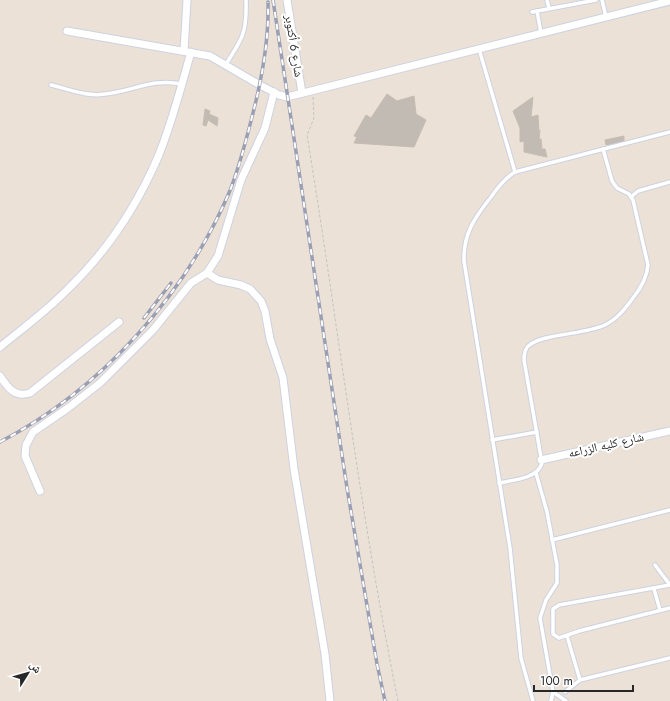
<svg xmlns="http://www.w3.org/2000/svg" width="670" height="701" font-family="Jost,'Noto Naskh Arabic',sans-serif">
<rect width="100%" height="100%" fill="#ebe1d7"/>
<!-- building -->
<g fill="#c2bbb4" stroke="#c6bdb1">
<polygon points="387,94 397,101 414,96 416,114 426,120 414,147 354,143 357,137 354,136 366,115 371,118"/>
<polygon points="533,97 531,117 538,115 539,131 540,130 539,139 541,139 542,149 545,149 547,157 524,152 524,141 520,142 520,128 513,111"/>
<polygon points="205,109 210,111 209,114 218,118 217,126 208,120 206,126 203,125"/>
<polygon points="624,136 624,141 606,145 605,140"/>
</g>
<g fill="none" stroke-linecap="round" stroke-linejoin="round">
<defs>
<g id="service">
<polyline points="547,0 549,8"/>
<polyline points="602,0 606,17"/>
<polyline points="537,11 541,33"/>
<polyline points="532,12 596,0"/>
<polyline points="479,49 515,172"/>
<path d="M226,64c17,-26 21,-32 20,-64"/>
<path d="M51,85c17,4 36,12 54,9 29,-3 46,-16 77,-10"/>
<polyline points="631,197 638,191 670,182"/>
<polyline points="492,440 537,432"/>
<polyline points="536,473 547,512 557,565 557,583 546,600 540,618 553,692 566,701"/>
<path d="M499,483c13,-3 39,-4 43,-20l-18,-103c0,-7 1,-13 7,-16 14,-10 55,-10 74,-19 12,-6 20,-16 28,-27 8,-10 14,-20 15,-33l-15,-65 -4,-6 -12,-6 -5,-7 -9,-32"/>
<polyline points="552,540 670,510"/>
<polyline points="655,565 670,585"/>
<polyline points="670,585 559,605 553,609 553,634 559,638 579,631 670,608"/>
<polyline points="654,589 660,610"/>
<polyline points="580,680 670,658"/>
<polyline points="565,692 580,680 567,636"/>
<path d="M533,701l-12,-43 -11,-110 -46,-287c-1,-27 11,-44 27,-64 7,-10 14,-19 24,-25l155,-40"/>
<polyline points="551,701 553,692"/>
</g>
<g id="minor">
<polyline points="287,0 302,93"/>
<polyline points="67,31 210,56 260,85 279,95 287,97 670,1"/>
<polyline points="184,51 187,0"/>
<polyline points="207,273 218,280 241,285 250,289 261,301 265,311 270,339 283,378 294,469 325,654 330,701"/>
<path d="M0,347c22,-18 45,-35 65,-55 40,-38 71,-84 93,-135 14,-34 23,-70 33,-105"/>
<path d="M0,376c8,12 15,22 30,17l89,-71"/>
<polyline points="541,460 670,431"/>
<polyline points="40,491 25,456 26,445 33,432 68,408 100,383 153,330 191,283 207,273 218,256 241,180 265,128 274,92"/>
</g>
</defs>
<!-- service casing -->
<use href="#service" stroke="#ccd2e1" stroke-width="5.5"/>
<!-- minor casing -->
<use href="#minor" stroke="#ccd2e1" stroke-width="9"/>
<!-- path -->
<path stroke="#c3c3c3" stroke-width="1" stroke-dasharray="3 2" stroke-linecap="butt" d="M313,97l1,21 -7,17c31,189 53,379 91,566"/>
<!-- service -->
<use href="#service" stroke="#fff" stroke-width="3.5"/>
<!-- minor -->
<use href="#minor" stroke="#fff" stroke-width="7"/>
<defs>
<g id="rail">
<polyline points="273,0 347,488 377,664 385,701"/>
<polyline points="144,318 171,283"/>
<path d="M0,442c101,-53 184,-145 229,-249 11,-27 18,-56 25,-84 9,-36 15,-70 14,-107"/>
</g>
</defs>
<!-- rail casing -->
<use href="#rail" stroke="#9a9fb3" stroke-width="3.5"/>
<!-- rail -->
<use href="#rail" stroke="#fff" stroke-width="2" stroke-dasharray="6" stroke-linecap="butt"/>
</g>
<g text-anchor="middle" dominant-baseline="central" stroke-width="4" stroke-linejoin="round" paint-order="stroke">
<!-- street labels -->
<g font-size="12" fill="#272727" stroke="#fff">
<text transform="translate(294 46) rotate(81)">شارع 6 أكتوبر</text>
<text transform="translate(606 445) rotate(-13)">شارع كليه الزراعه</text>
</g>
</g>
<!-- north arrow -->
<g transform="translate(28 673) rotate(53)" stroke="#ffffff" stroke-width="3" paint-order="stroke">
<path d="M0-3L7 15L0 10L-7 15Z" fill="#272727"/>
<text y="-6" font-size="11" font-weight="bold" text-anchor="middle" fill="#272727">ش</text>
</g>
<!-- scale -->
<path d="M534 685v6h99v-6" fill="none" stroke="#272727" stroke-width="2"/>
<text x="540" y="685" font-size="12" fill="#272727" stroke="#ffffff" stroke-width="3" paint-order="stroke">100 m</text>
</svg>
